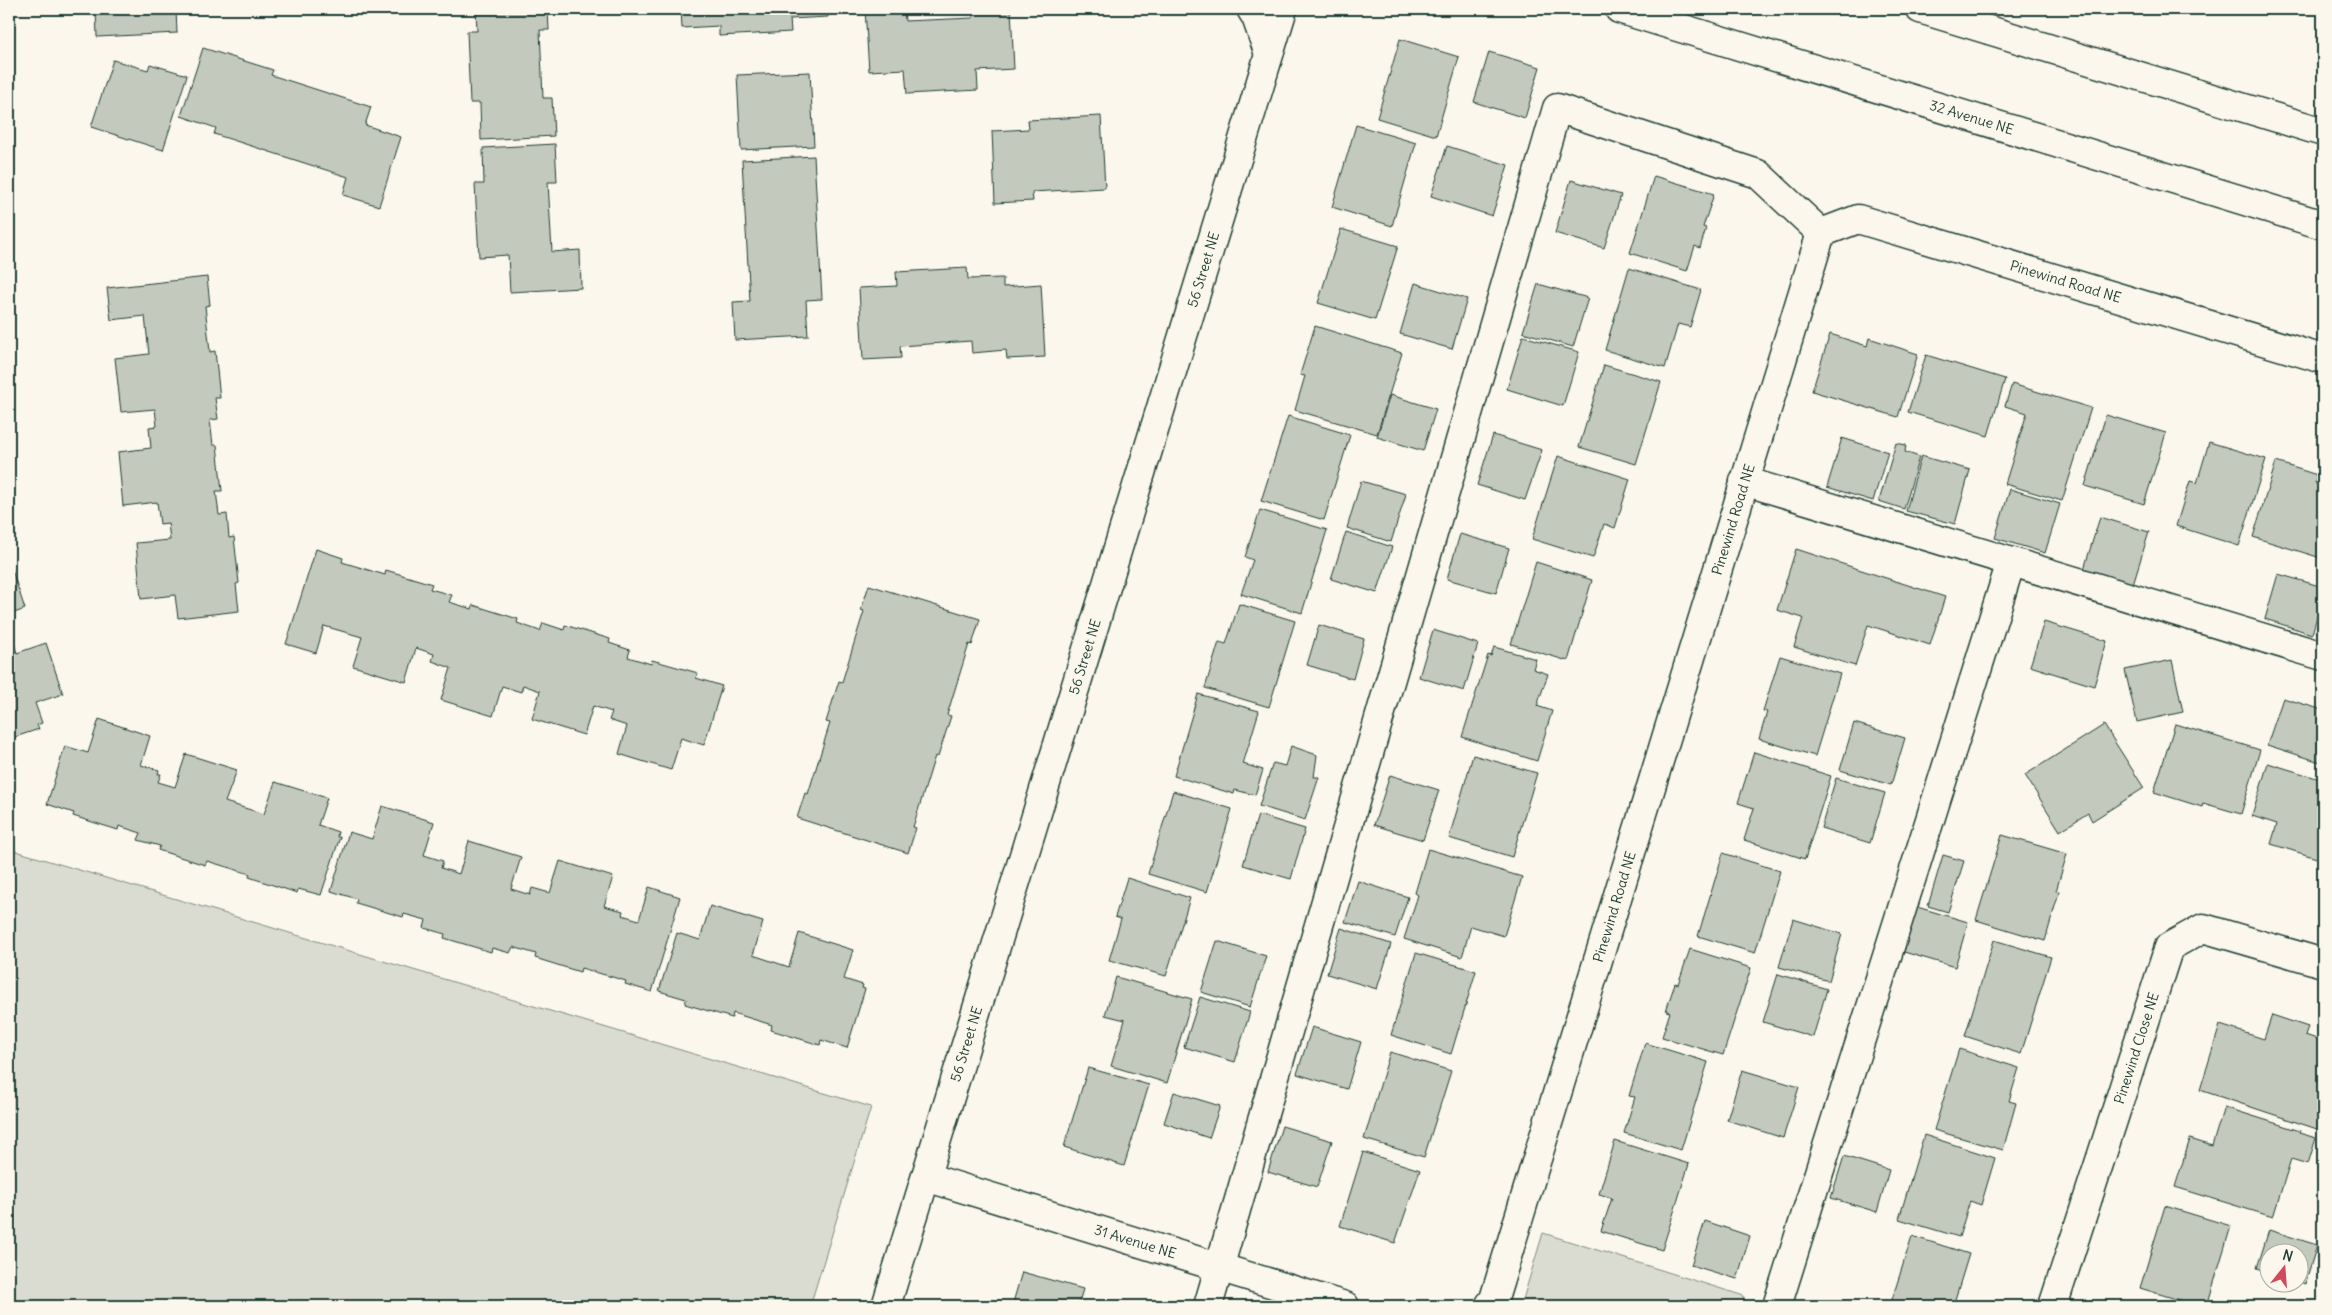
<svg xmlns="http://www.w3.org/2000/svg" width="2332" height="1315" font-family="Delius,sans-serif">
<rect width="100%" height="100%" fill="#fbf7ec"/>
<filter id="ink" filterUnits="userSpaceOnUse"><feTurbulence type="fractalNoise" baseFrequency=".02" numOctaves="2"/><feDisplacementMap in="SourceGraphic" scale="10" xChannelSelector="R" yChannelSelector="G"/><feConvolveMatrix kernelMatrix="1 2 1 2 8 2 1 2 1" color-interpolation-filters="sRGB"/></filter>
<g filter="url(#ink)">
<!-- green -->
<g fill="#dbdcd1" stroke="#7d8c82">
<polygon points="9,849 871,1107 810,1306 9,1306"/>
<polygon points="1543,1233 1744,1296 1741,1306 1521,1306"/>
</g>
<!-- building -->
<g fill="#c4c9be" stroke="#1f3d34">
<polygon points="96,9 176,9 177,33 97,37"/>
<polygon points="476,9 548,9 549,30 540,30 543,98 552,98 554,136 481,140 480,103 470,103 467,31 477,31"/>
<polygon points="681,9 827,9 828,17 790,19 791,32 719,36 719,26 682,28"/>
<polygon points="865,9 904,9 905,21 973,18 973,9 1011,9 1014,69 977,71 978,90 907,94 905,69 869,71"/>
<polygon points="1400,39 1459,57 1436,136 1377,118"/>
<polygon points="203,48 273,70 271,75 371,107 365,125 401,137 379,206 343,195 348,177 214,134 216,128 181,116"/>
<polygon points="1489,52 1540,67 1525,118 1474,102"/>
<polygon points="113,60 148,70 150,64 187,75 163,150 91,127"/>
<polygon points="810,72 814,146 741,150 737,75"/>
<polygon points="1101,116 1105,188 1032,192 1033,201 995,203 992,131 1029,129 1028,120"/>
<polygon points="1356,125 1416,143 1392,226 1332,207"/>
<polygon points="555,144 557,182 548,182 552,252 580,250 581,288 510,292 508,255 479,257 475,184 484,184 483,148"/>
<polygon points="1447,146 1508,165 1492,216 1431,196"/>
<polygon points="814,156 822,299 806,300 808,336 735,340 733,302 750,301 742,160"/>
<polygon points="1654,176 1714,194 1703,227 1706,228 1700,248 1695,246 1687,271 1630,253"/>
<polygon points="1571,180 1621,195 1604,248 1555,233"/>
<polygon points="1341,229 1398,246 1375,320 1318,303"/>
<polygon points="967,268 968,279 1003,278 1003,287 1041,284 1045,357 1007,359 1006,350 972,353 971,341 900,346 901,358 863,360 859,288 897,286 896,272"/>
<polygon points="1629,268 1701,290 1690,327 1678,324 1665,368 1605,350"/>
<polygon points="207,277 210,305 205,306 210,352 215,351 220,398 215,398 218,419 210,420 213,445 217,445 222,491 216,491 219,515 227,514 229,538 234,537 239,583 236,584 239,611 178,618 175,595 141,599 136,543 170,540 168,523 160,524 157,502 123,506 118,452 151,448 149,427 157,426 155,409 121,412 115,358 149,354 145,316 111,320 107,288"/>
<polygon points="1415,283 1467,299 1452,349 1400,334"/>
<polygon points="1538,284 1588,298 1573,347 1523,332"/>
<polygon points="1315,326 1402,353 1377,434 1295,410 1305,376 1300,375"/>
<polygon points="1830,334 1867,346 1869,338 1918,354 1898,417 1812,391"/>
<polygon points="1523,336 1579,352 1563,406 1507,389"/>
<polygon points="1926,355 2005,379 1988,436 1908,412"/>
<polygon points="1604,365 1661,382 1636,464 1579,447"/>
<polygon points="2012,384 2091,408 2062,501 2005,484 2027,413 2005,406"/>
<polygon points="1390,395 1436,409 1423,451 1377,437"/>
<polygon points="2106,415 2166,433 2144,504 2085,486"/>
<polygon points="1288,416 1350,435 1324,520 1261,501"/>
<polygon points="1493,435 1542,450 1525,500 1477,485"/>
<polygon points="1842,438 1888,452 1873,501 1827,487"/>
<polygon points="2209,442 2266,459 2239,546 2176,526 2190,481 2197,483"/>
<polygon points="1896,443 1906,445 1905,452 1919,457 1904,509 1879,501"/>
<polygon points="1558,456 1630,479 1615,528 1604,524 1593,558 1532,539"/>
<polygon points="1921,456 1970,470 1955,524 1906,511"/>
<polygon points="2276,462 2317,475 2315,483 2323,485 2323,551 2321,558 2253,537"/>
<polygon points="1361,481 1406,494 1391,542 1347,528"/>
<polygon points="2010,489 2060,504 2045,553 1995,538"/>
<polygon points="1260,510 1327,530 1302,613 1241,594 1253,560 1245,557"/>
<polygon points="2100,517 2149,532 2133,584 2084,569"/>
<polygon points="1346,532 1392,547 1377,593 1331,579"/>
<polygon points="1460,534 1509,548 1496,593 1447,579"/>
<polygon points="316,549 343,558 342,562 385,575 386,570 432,584 430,589 452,595 449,602 472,609 473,605 518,619 517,623 540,631 543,623 564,630 565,625 610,639 609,643 630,650 628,657 651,664 652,660 698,673 696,678 722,686 704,745 681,738 671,770 619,754 627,726 609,720 612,712 593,706 584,735 532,719 540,691 523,685 521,692 502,686 493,716 441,700 451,668 432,661 434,654 416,648 406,682 353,666 362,637 324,626 316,653 286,644"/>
<polygon points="1796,549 1945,597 1930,645 1868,625 1855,666 1794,647 1803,618 1777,610"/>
<polygon points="9,561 25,609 9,615"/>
<polygon points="1536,562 1592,580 1568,661 1511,644"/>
<polygon points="2278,574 2323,587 2323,595 2312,634 2265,619"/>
<polygon points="869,585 980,619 972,645 969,644 947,715 951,716 938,757 935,756 913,827 916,828 908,853 797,818 805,793 808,794 830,723 826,722 839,681 842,682 864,611 861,610"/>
<polygon points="1239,604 1295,621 1269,707 1205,688 1219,642 1226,644"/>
<polygon points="2044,622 2107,641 2094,686 2030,666"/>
<polygon points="1319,625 1364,639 1353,679 1307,665"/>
<polygon points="1433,630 1478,644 1464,691 1419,677"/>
<polygon points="11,633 17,653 46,643 63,694 35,703 42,723 37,725 39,729 9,739 9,634"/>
<polygon points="1494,647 1536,659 1533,669 1548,674 1537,706 1552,711 1537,761 1462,737 1488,655 1491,656"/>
<polygon points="1780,656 1840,674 1815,756 1759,739 1767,712 1763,711"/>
<polygon points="2172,660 2183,712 2137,722 2125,670"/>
<polygon points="1198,694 1259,711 1243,764 1263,770 1255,795 1235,790 1234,794 1174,776"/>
<polygon points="2283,698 2323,710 2323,763 2267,745"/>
<polygon points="99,719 150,736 141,765 159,770 158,774 161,774 158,782 175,787 186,754 237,770 225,802 264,814 275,782 327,798 318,825 338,832 337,837 340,837 321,895 298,889 297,893 249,877 250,874 207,861 205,865 158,850 160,846 138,840 141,833 119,826 118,830 73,816 74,813 47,804 65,746 88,753"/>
<polygon points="1854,723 1905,738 1891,785 1840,770"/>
<polygon points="2175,724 2260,750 2241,814 2203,803 2202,807 2154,792"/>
<polygon points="2104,725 2144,788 2092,821 2088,813 2060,831 2025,775"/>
<polygon points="1291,746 1317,755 1314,777 1319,777 1305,820 1259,806 1273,763 1285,766"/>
<polygon points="1754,752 1831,776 1805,859 1744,840 1754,808 1738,803"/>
<polygon points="1473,755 1537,773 1512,857 1449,838"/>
<polygon points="2268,763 2323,780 2323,860 2271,844 2277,824 2252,816"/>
<polygon points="1390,775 1439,790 1423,840 1374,825"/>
<polygon points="1836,778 1885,793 1870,843 1821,828"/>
<polygon points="1173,791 1232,809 1207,892 1148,874"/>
<polygon points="382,806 434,822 424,855 443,861 441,868 459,874 469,841 521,857 511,889 530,895 532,888 550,893 560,861 613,877 604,906 623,911 622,915 639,920 649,887 680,897 652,992 625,984 626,981 581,968 580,972 535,958 536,954 513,947 510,953 492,948 491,952 444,938 445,934 424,928 426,920 404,914 403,917 356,903 357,899 331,891 349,832 372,839"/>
<polygon points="1258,815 1305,829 1291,879 1243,865"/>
<polygon points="2002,835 2067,854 2056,891 2059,892 2045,941 1976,920"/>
<polygon points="1428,849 1522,877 1504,936 1471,926 1462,957 1404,939 1418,895 1415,893"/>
<polygon points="1723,853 1780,871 1755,953 1698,936"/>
<polygon points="1943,855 1964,861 1948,912 1928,906"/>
<polygon points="1127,878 1190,898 1166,976 1109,960 1121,919 1115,917"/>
<polygon points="1358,881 1408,897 1395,937 1345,922"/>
<polygon points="710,906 763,922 753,955 789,967 799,933 853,950 844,979 863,985 862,988 865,989 847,1048 821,1040 820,1045 771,1030 772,1025 733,1013 732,1018 685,1004 686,999 659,991 677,933 700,940"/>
<polygon points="1917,907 1968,922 1955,967 1904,952"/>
<polygon points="1793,919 1842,934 1829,981 1779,967"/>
<polygon points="1341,928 1391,944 1377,989 1327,974"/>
<polygon points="1994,940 2051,957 2021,1054 1965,1036"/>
<polygon points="1217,941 1266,956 1250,1007 1201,992"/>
<polygon points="1690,949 1751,968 1723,1055 1662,1037 1670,1012 1666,1011 1675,983 1678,984"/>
<polygon points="1416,953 1476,971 1451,1054 1391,1035"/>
<polygon points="1778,974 1827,989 1813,1037 1763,1022"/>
<polygon points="1116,977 1192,999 1167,1083 1111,1066 1125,1020 1105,1015"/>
<polygon points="1200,997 1250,1012 1235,1062 1184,1047"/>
<polygon points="2272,1015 2308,1027 2305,1035 2323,1041 2323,1131 2200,1090 2220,1025 2264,1039"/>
<polygon points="1312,1027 1361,1042 1347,1089 1297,1074"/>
<polygon points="1645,1043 1708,1062 1681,1150 1624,1133 1635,1097 1629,1096"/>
<polygon points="1959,1049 2019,1068 2009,1101 2016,1103 2003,1150 1934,1130"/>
<polygon points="1390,1052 1451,1071 1424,1157 1364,1139"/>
<polygon points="1088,1068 1149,1085 1124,1166 1064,1147"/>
<polygon points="1742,1070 1799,1087 1783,1138 1727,1120"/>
<polygon points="1174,1092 1220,1106 1209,1138 1164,1123"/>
<polygon points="2224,1107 2300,1131 2299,1133 2316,1138 2308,1164 2291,1159 2273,1217 2175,1187 2190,1139 2212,1146"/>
<polygon points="1282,1126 1332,1141 1317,1187 1268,1172"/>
<polygon points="1924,1135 1995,1158 1981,1205 1970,1201 1959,1237 1899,1219"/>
<polygon points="1615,1141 1689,1164 1662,1250 1601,1231 1612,1198 1599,1194"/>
<polygon points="1363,1152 1420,1170 1395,1243 1340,1226"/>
<polygon points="1844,1156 1889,1170 1877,1212 1831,1198"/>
<polygon points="2165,1206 2231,1226 2207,1306 2199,1306 2140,1288"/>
<polygon points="1705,1221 1750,1236 1737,1279 1691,1265"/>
<polygon points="2269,1230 2317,1245 2305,1284 2300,1282 2300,1252 2270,1252 2270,1272 2257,1268"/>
<polygon points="1912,1236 1969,1254 1953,1306 1890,1306"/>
<polygon points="1022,1272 1083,1289 1078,1306 1012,1306"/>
</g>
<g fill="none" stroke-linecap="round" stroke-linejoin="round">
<defs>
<g id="minor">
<polyline points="1744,481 2323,656"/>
<path id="s1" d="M926,1177l419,129"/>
<path id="s2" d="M886,1306l397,-1297"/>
<polyline points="1208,1306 1557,108 1758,174 1821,233"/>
<path id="s3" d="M1489,1306l5,-7 327,-1066 37,-14 465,140"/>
<polyline points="1777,1306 2011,562"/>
<path id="s4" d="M2053,1306l116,-359 34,-19 120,35"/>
</g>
<g id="major">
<polyline points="1251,9 1256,17 1268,51"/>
<path id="s5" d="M1619,9l704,216"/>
<polyline points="1920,9 2323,132"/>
</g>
</defs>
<!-- minor casing -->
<use href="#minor" stroke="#1f3d34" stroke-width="31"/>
<!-- major casing -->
<use href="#major" stroke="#1f3d34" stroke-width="31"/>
<!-- minor -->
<use href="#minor" stroke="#fbf7ec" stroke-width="28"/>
<!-- major -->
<use href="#major" stroke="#fbf7ec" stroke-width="28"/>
</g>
</g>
<g text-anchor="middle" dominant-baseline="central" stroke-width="4.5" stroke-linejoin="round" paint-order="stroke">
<!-- street labels -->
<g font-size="14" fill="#1f3d34" stroke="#fbf7ec">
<text stroke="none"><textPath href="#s5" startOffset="369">32 Avenue NE</textPath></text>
<text stroke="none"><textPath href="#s2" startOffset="1084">56 Street NE</textPath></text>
<text stroke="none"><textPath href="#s3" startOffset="1380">Pinewind Road NE</textPath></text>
<text stroke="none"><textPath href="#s3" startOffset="824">Pinewind Road NE</textPath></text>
<text stroke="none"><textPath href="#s2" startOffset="679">56 Street NE</textPath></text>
<text stroke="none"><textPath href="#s3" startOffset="419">Pinewind Road NE</textPath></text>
<text stroke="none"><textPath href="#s2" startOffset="274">56 Street NE</textPath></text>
<text stroke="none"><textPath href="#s4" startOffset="271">Pinewind Close NE</textPath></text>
<text stroke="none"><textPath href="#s1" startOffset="219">31 Avenue NE</textPath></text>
</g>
</g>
<!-- margin -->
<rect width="2332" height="1315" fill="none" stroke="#fbf7ec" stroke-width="30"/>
<rect x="15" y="15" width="2302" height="1285" fill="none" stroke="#1f3d34" stroke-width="2" filter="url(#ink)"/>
<!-- north arrow -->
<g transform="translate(2284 1268) rotate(17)"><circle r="24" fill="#fbf7ec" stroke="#a3ada2"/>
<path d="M0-4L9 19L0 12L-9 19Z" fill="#d1495b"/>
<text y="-8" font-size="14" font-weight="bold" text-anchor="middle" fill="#1f3d34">N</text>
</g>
</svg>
